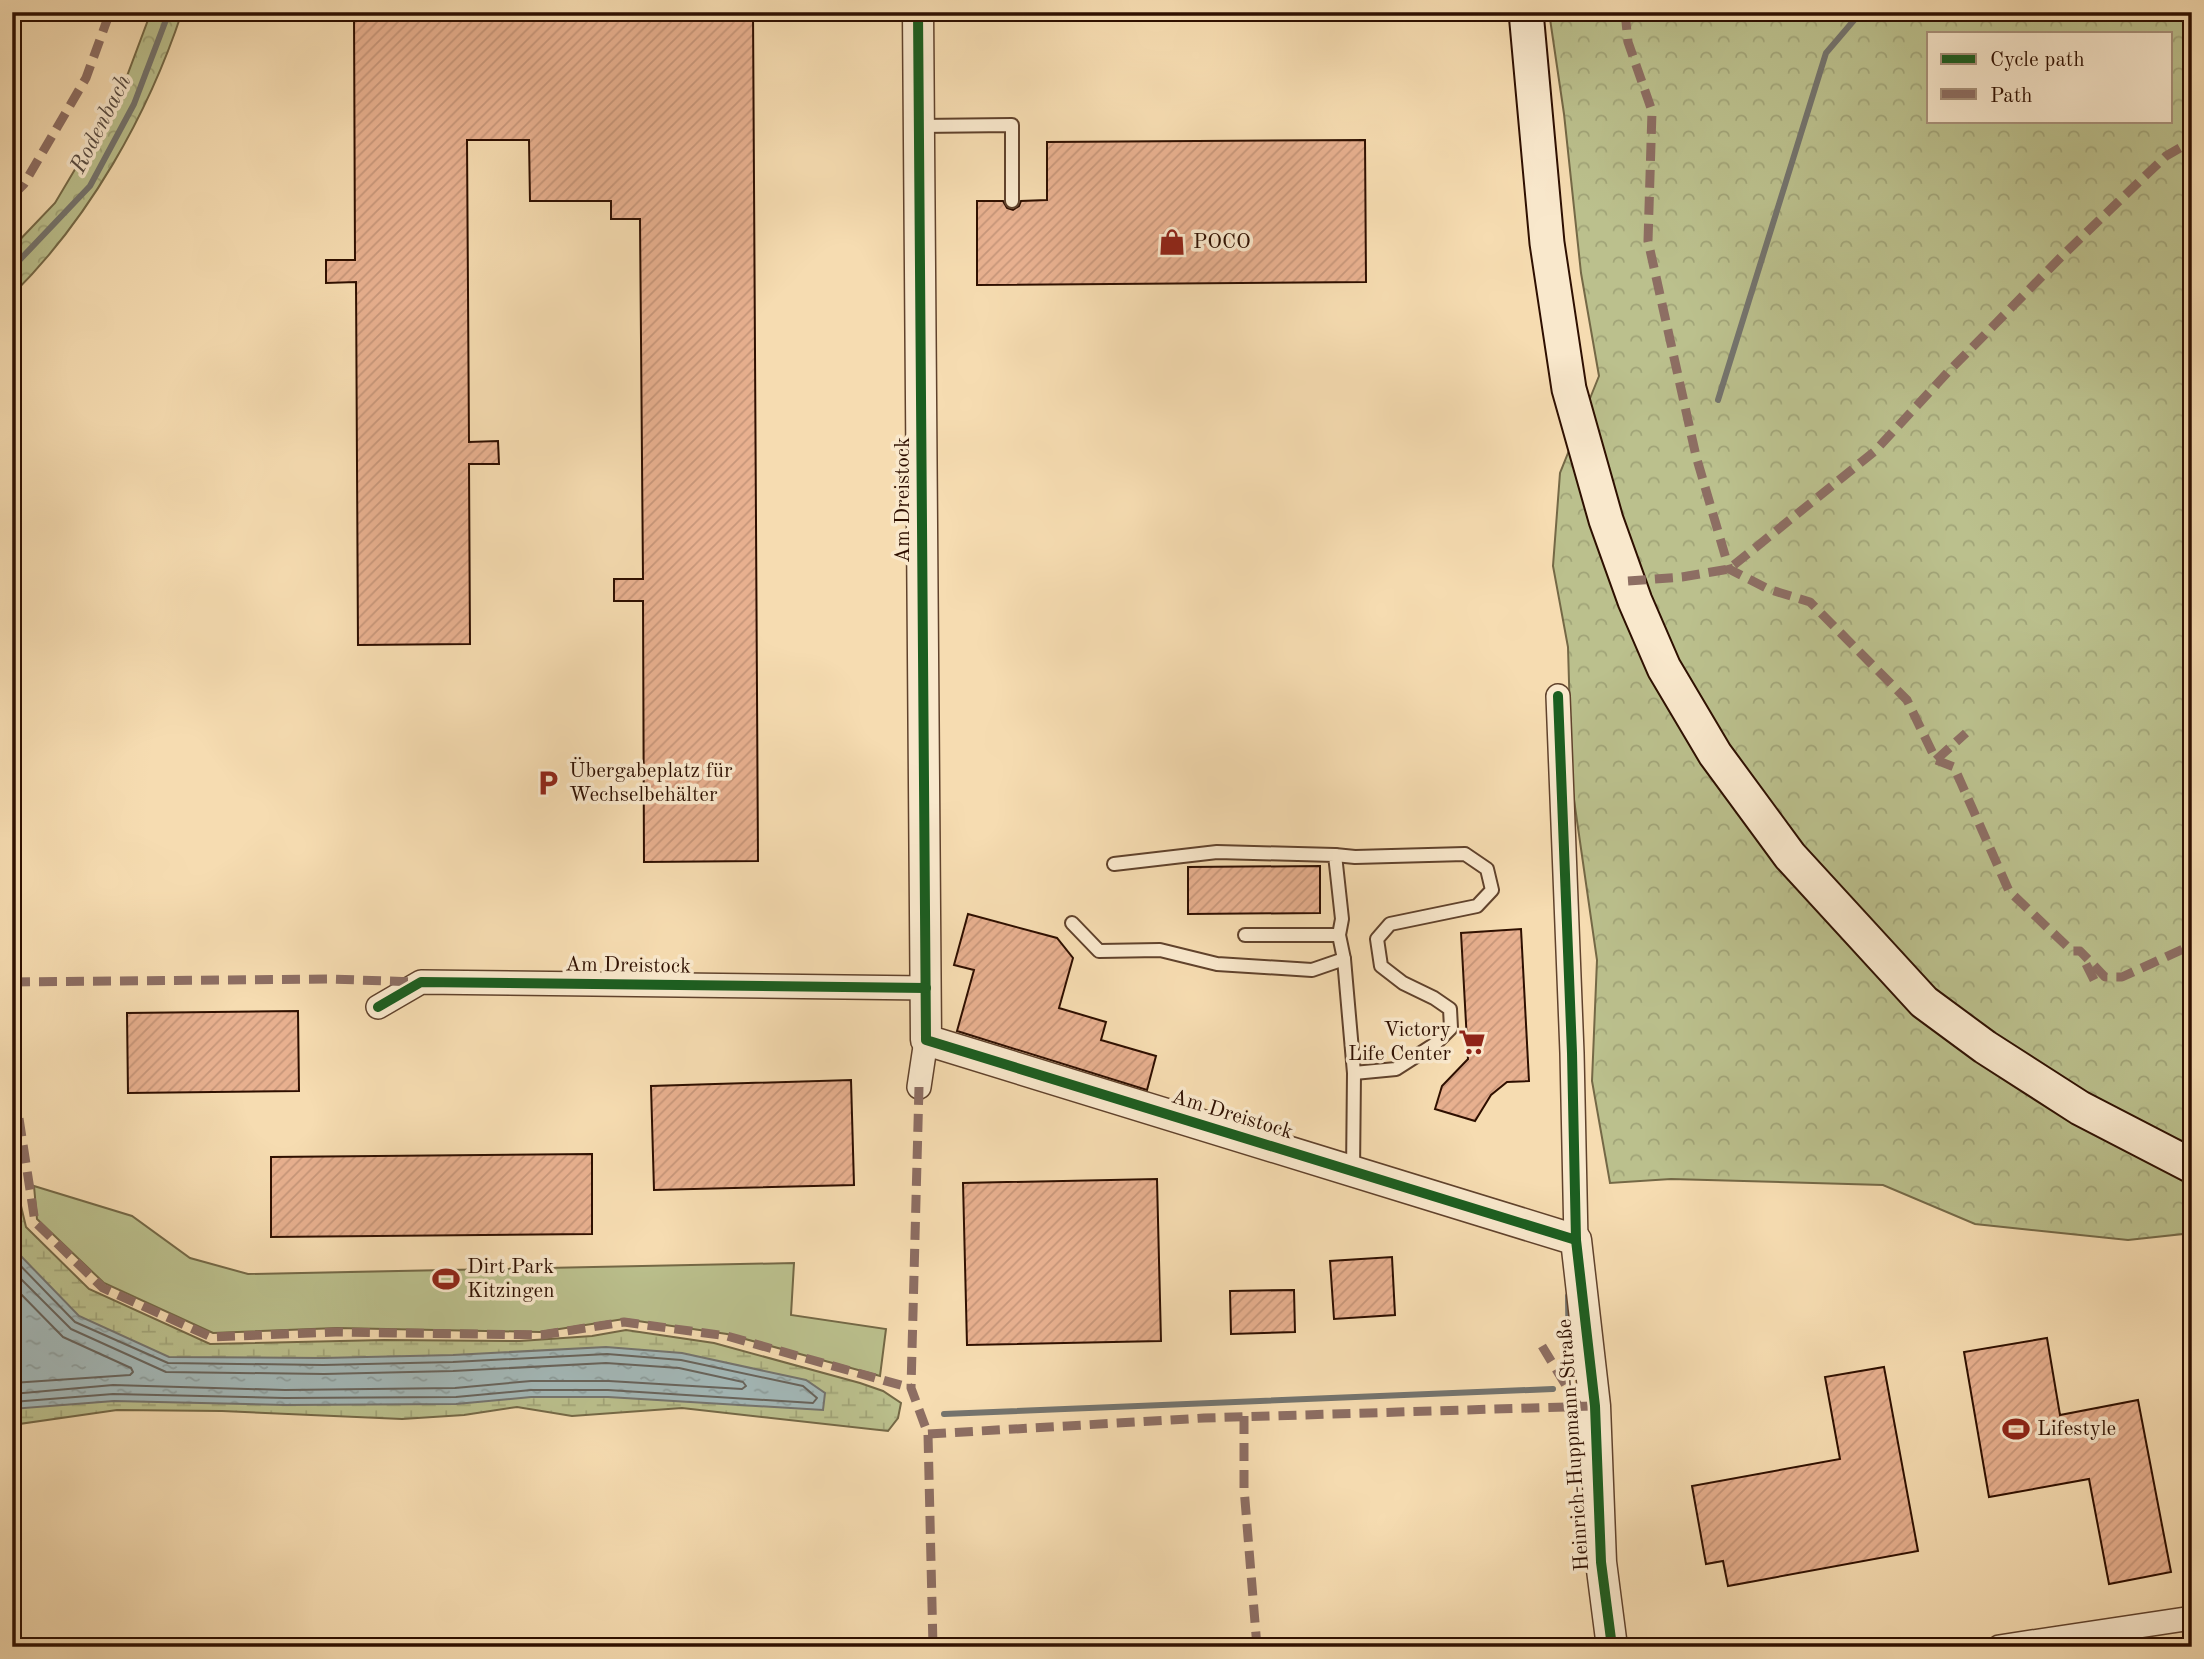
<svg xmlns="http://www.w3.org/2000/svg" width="2204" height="1659" font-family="'Old Standard TT',serif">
<defs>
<pattern id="forest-crowns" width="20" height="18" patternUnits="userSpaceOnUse" patternTransform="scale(1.75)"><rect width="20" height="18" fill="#bbc08d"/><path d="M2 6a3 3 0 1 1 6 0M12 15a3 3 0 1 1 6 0" fill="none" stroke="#a1a478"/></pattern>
<pattern id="wetland-marsh" width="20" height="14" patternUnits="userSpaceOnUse" patternTransform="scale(1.75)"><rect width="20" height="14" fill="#bbc08d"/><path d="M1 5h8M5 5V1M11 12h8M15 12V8" fill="none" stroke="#a1a478"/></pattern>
<pattern id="water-ripples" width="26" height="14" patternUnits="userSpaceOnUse" patternTransform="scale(1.75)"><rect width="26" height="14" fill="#a3b8b8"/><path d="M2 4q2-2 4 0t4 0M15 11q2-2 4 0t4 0" fill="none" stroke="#8d9d9c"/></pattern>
<pattern id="building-hatch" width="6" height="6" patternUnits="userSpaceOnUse" patternTransform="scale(1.75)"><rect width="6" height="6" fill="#e8b08f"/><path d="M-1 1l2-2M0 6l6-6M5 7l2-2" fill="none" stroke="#c7967a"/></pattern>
</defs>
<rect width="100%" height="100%" fill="#f6dcb1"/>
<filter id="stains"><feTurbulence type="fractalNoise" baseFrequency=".00286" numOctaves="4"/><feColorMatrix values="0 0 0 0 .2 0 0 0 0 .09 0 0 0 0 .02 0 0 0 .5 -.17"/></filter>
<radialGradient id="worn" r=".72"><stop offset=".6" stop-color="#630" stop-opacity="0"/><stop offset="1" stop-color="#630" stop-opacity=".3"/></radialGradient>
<!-- forest -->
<g fill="url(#forest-crowns)" stroke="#746846" stroke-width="2" fill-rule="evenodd">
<path d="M151,12h31c-34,103 -93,207 -170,283v-47l43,-45 66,-111z"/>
<path d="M1549,12h643v1221l-64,7 -153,-16 -92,-39 -212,-6 -61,4 -18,-102 5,-121 -25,-174 -4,-139 -15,-81 7,-93 39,-97 -18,-103 -17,-159zM1929,33h242v88h-242z"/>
</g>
<!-- wetland -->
<polygon fill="url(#wetland-marsh)" stroke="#746846" stroke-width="2" points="12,1168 26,1227 89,1289 210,1344 384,1340 520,1341 592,1336 626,1330 714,1343 860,1383 883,1391 901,1403 898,1418 888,1431 682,1408 572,1416 517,1407 464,1415 402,1419 222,1411 117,1410 12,1425"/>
<!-- park -->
<polygon fill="#bbc08d" stroke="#746846" stroke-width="2" points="34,1186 132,1216 190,1258 248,1274 794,1263 791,1315 886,1329 880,1376 727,1334 624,1319 540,1332 337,1328 213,1333 104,1283 37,1219"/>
<!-- water -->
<polygon fill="url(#water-ripples)" stroke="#74746e" stroke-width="2" points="12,1234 18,1253 79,1316 169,1357 323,1358 453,1355 606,1347 682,1353 806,1380 825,1393 823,1410 608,1397 531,1397 456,1404 285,1405 114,1401 12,1409"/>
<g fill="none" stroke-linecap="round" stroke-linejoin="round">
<!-- shore -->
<g stroke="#68645c" stroke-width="2">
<polyline points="12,1257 75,1322 168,1363 323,1365 453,1362 607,1354 681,1360 803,1386 817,1398 813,1403 608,1390 531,1390 456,1397 285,1398 113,1394 12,1402"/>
<polyline points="12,1270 71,1329 166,1372 324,1374 453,1371 606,1363 679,1368 743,1382 746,1386 742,1389 609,1381 531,1381 455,1388 285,1390 113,1385 12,1394"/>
<polyline points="12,1285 63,1337 131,1368 133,1372 130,1375 12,1383"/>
</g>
<!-- stream -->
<g stroke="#74746e" stroke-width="6">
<polyline points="12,268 90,186 134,104 169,12"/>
<polyline points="1718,400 1826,53 1861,12"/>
<polyline points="1568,1296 1569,1369"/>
<polyline points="944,1414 1553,1389"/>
</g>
</g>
<!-- building -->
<g fill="url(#building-hatch)" stroke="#2e0f00" stroke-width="2">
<polygon points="354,12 753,12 758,861 644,862 643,601 614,601 614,579 643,579 640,219 611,219 611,201 530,201 529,140 467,140 469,442 498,441 499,464 469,464 470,644 358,645 356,282 326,283 326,260 355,260"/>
<polygon points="1365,140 1366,282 977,285 977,201 1003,201 1007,208 1013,210 1019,206 1021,201 1047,200 1047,142"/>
<polygon points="1320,866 1320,913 1188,914 1188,867"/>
<polygon points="968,914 1057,938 1073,958 1059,1008 1106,1022 1101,1040 1156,1056 1147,1090 957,1031 974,970 954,965"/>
<polygon points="1521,929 1529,1081 1507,1082 1491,1095 1475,1121 1435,1109 1442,1086 1468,1059 1461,933"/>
<polygon points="298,1011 299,1091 128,1093 127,1013"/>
<polygon points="851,1080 854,1185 654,1190 651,1086"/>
<polygon points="592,1154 592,1234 271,1237 271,1157"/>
<polygon points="1157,1179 1161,1341 967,1345 963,1183"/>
<polygon points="1392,1257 1395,1315 1334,1319 1330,1261"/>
<polygon points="1294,1290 1295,1332 1231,1334 1230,1291"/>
<polygon points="2047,1338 2060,1415 2138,1400 2171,1572 2109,1584 2089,1479 1989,1497 1964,1352"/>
<polygon points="1884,1367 1918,1551 1728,1586 1723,1561 1706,1564 1692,1486 1840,1459 1825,1377"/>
</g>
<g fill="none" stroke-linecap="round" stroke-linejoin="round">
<defs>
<g id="service">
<polyline points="919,126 1012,125 1012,201"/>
<polyline points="1335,855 1355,857 1465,854 1487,869 1492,890 1477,906 1390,924 1377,939 1381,966 1403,983 1434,998 1450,1009 1451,1028 1435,1044 1396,1069 1354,1073"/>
<polyline points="1114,864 1217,852 1335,855 1342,919 1339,935 1344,959 1354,1073 1353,1172"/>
<polyline points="1072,923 1099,951 1160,950 1217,964 1312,970 1344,959"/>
<polyline points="1245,935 1339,935"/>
</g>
<g id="minor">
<polyline points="1558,696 1572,1053 1576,1240"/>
<polyline points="378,1007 421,982 926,988"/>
<polyline points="919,1087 926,1040"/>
<polyline points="1999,1647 2192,1618"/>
</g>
<polyline id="tertiary" points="918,12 926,1040 1576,1240 1595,1406 1601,1562 1612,1647"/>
<polyline id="secondary" points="1526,12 1547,243 1569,389 1606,520 1635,601 1664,668 1715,754 1790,856 1924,1002 1985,1047 2080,1108 2192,1166"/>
</defs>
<!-- service casing -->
<use href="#service" stroke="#60422c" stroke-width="16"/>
<!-- minor casing -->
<use href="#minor" stroke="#60422c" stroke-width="26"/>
<!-- tertiary casing -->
<use href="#tertiary" stroke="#60422c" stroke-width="33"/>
<!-- secondary casing -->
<use href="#secondary" stroke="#2e0f00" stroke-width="37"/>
<!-- service -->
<use href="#service" stroke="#f9e8cc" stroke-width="12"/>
<!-- minor -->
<use href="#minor" stroke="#f9e8cc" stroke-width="23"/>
<!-- tertiary -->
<use href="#tertiary" stroke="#f9e8cc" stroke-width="30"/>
<!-- secondary -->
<use href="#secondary" stroke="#f9e8cc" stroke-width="33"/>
<!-- quiet -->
<g stroke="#8d6e63" stroke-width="9" stroke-dasharray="18 9" stroke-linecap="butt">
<polyline points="1625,12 1628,42 1652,111 1648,241 1696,456 1729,569 1768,589 1810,602 1907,700 1936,760 1954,767 2009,891 2072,951 2080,951 2105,977 2122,977 2192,945"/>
<polyline points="12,196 24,184 86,78 110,12"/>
<polyline points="1628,581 1682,577 1729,569 1875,451 1948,372 2064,254 2166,156 2192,141"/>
<polyline points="1936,760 1966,733"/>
<polyline points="2086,964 2096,984"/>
<polyline points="12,982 329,979 418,982"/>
<polyline points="919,1087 911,1388 928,1434 933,1647"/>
<polyline points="12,1093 16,1099 35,1222 103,1288 211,1337 335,1332 541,1335 624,1322 727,1336 911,1388"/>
<polyline points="1542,1346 1579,1407"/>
<polyline points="1244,1416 1244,1488 1257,1647"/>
<polyline points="928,1434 1204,1418 1595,1406"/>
</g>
<defs>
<g id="cycleway">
<polyline points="918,12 926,1040 1576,1240"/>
<polyline points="1558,696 1572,1053 1576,1240 1595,1406 1601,1562 1612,1647"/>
<polyline points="378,1007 421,982 926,988"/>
</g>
</defs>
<!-- cycleway casing -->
<use href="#cycleway" stroke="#f9e8cc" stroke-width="15"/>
<!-- cycleway -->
<use href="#cycleway" stroke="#1b5e20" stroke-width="10"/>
</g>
<!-- icons -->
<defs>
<symbol id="shop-bare" viewBox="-9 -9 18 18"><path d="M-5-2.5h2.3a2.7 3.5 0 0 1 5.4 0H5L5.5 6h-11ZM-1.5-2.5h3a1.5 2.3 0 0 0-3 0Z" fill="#8f2418" stroke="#f9e8cc" stroke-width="2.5" paint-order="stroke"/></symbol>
<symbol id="parking-bare" viewBox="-9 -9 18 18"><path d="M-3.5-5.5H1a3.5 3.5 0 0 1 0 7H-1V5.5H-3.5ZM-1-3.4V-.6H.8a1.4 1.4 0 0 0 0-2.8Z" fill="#8f2418" stroke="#f9e8cc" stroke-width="2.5" paint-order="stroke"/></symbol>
<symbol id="supermarket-bare" viewBox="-9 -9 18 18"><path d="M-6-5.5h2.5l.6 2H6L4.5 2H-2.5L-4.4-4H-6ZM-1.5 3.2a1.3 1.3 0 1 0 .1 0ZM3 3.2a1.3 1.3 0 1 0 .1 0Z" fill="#8f2418" stroke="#f9e8cc" stroke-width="2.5" paint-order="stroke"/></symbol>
<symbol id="stadium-bare" viewBox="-9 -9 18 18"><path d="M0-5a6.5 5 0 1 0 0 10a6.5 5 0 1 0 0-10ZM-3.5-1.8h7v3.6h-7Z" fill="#8f2418" stroke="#f9e8cc" stroke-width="2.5" paint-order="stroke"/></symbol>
</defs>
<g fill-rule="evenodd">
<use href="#shop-bare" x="1153" y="223" width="38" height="38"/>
<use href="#parking-bare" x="529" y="764" width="38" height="38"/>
<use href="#supermarket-bare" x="1453" y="1023" width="38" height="38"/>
<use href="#stadium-bare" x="427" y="1260" width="38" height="38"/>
<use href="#stadium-bare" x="1997" y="1410" width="38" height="38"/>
</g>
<g text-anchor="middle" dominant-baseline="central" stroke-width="7" stroke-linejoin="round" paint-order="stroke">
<!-- poi labels -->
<g font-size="21" fill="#2e0f00" stroke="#f9e8cc" text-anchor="start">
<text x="1193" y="242">POCO</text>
<text x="569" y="771">Übergabeplatz für<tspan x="569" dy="24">Wechselbehälter</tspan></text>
<text x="1451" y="1030" text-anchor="end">Victory<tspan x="1451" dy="24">Life Center</tspan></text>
<text x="467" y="1267">Dirt Park<tspan x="467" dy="24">Kitzingen</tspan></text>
<text x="2037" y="1429">Lifestyle</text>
</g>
<!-- street labels -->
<g font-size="21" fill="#2e0f00" stroke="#f9e8cc">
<text transform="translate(903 500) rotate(-90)">Am Dreistock</text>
<text transform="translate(628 966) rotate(1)">Am Dreistock</text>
<text transform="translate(1232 1115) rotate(17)">Am Dreistock</text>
<text transform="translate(1574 1445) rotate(-94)">Heinrich-Huppmann-Straße</text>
</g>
<!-- water labels -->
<g font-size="23" font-style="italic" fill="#574a40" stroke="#f9e8cc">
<text transform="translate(101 124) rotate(-63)">Rodenbach</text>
</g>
</g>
<!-- margin -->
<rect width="2204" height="1659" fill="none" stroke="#f6dcb1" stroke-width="42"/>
<rect x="14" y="14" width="2176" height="1631" fill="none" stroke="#2e0f00" stroke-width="3.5"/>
<rect x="21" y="21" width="2162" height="1617" fill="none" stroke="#2e0f00" stroke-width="2"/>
<!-- legend -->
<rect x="1927" y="32" width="245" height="91" fill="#f9e8cc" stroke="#a8917a" stroke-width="2"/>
<rect x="1941" y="54" width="35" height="10" fill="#1b5e20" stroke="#a8917a" stroke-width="2"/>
<text x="1990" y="66" font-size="21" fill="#2e0f00">Cycle path</text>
<rect x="1941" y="89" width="35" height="10" fill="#8d6e63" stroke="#a8917a" stroke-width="2"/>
<text x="1990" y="102" font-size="21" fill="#2e0f00">Path</text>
<rect width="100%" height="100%" filter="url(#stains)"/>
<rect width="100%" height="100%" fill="url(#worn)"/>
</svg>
